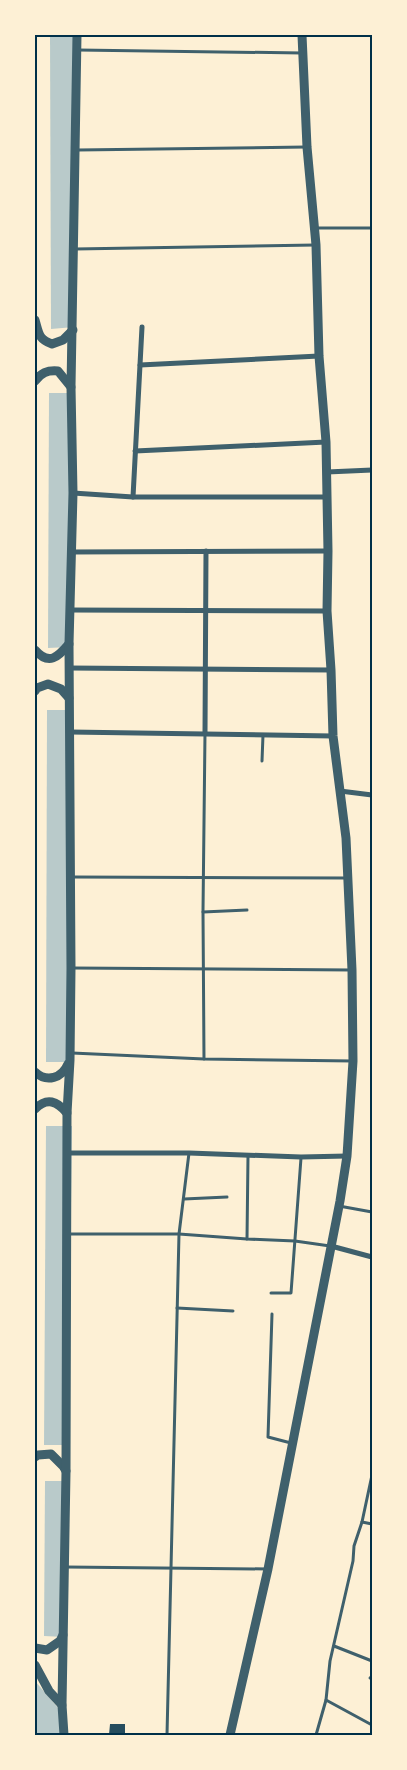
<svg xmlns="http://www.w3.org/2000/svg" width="407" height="1770" font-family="'IBM Plex Sans',sans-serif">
<rect width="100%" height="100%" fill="#fdf0d5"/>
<!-- green -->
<g fill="#b9caca">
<polygon points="50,35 75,35 74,327 51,329"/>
<polygon points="49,393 72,393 70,647 48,648"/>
<polygon points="47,710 70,710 71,1062 46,1062"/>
<polygon points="46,1126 72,1126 68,1445 44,1445"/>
<polygon points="45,1481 66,1481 64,1637 44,1636"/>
<polygon points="35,1681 66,1717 65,1735 35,1735"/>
</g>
<!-- building -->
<polygon fill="#264d5e" points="110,1724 125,1724 125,1735 109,1735"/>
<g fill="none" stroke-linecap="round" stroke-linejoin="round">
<!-- service -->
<g stroke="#3f606c" stroke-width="3">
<polyline points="78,50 302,53"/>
<polyline points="78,150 306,147"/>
<polyline points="315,228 372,228"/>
<polyline points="75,249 315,245"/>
<polyline points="262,761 263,735"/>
<polyline points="73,877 346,878"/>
<polyline points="203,912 247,910"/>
<polyline points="72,968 351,970"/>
<polyline points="72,1053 204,1059 353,1061"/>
<polyline points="204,1059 203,912 205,733"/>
<polyline points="184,1199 227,1197"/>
<polyline points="339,1206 372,1212"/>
<polyline points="67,1234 179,1234 247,1239 295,1241 330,1246"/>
<polyline points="247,1239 248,1156"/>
<polyline points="271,1293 291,1293 301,1158"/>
<polyline points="177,1308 233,1311"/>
<polyline points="272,1314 268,1437 291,1443"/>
<polyline points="362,1522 372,1524"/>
<polyline points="66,1567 268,1569"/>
<polyline points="334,1646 372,1661"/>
<polyline points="370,1678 372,1676"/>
<polyline points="326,1700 372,1725"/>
<polyline points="167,1735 179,1234 189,1153"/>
<polyline points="316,1735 326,1700 330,1661 353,1561 354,1546 362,1522 372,1475"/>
</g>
<!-- minor -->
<g stroke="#3f606c" stroke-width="5">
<polyline points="140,365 319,356"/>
<polyline points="135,451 326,442"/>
<polyline points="327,472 372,470"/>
<polyline points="73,493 133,497 326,497"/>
<polyline points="133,497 142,327"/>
<polyline points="71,552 328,551"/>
<polyline points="70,610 327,611"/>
<polyline points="69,668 331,670"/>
<polyline points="70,732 333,736"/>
<polyline points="205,733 206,551"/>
<polyline points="340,791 372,795"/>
<polyline points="66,1153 189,1153 301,1157 347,1156"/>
<polyline points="331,1246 372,1257"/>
</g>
<!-- tertiary -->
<g stroke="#3f606c" stroke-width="9">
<path d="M35,320c4,13 3,19 17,24l11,-4 10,-10"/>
<path d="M35,381c6,-8 12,-11 23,-10l13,16"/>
<path d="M35,650c14,16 23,7 34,-6"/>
<polyline points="35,691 37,688 48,684 61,689 69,698"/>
<path d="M35,1072c12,11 27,6 33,-8"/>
<path d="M35,1109c12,-12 22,-8 32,4"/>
<polyline points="35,1457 38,1455 51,1454 63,1466 66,1471"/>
<polyline points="35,1648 47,1650 60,1641 63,1635"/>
<polyline points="35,1665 49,1691 62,1705"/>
<polyline points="64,1735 62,1705 66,1472 67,1113 70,1060 71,968 69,644 73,493 71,387 77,35"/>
<polyline points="230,1735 268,1569 340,1201 347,1156 353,1061 352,970 346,838 333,736 331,670 327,611 328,551 326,442 319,356 316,245 307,147 302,35"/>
</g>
</g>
<!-- border -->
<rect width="407" height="1770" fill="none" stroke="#fdf0d5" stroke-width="72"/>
<rect x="36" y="36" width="335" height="1698" fill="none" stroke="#003049" stroke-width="2"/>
</svg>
